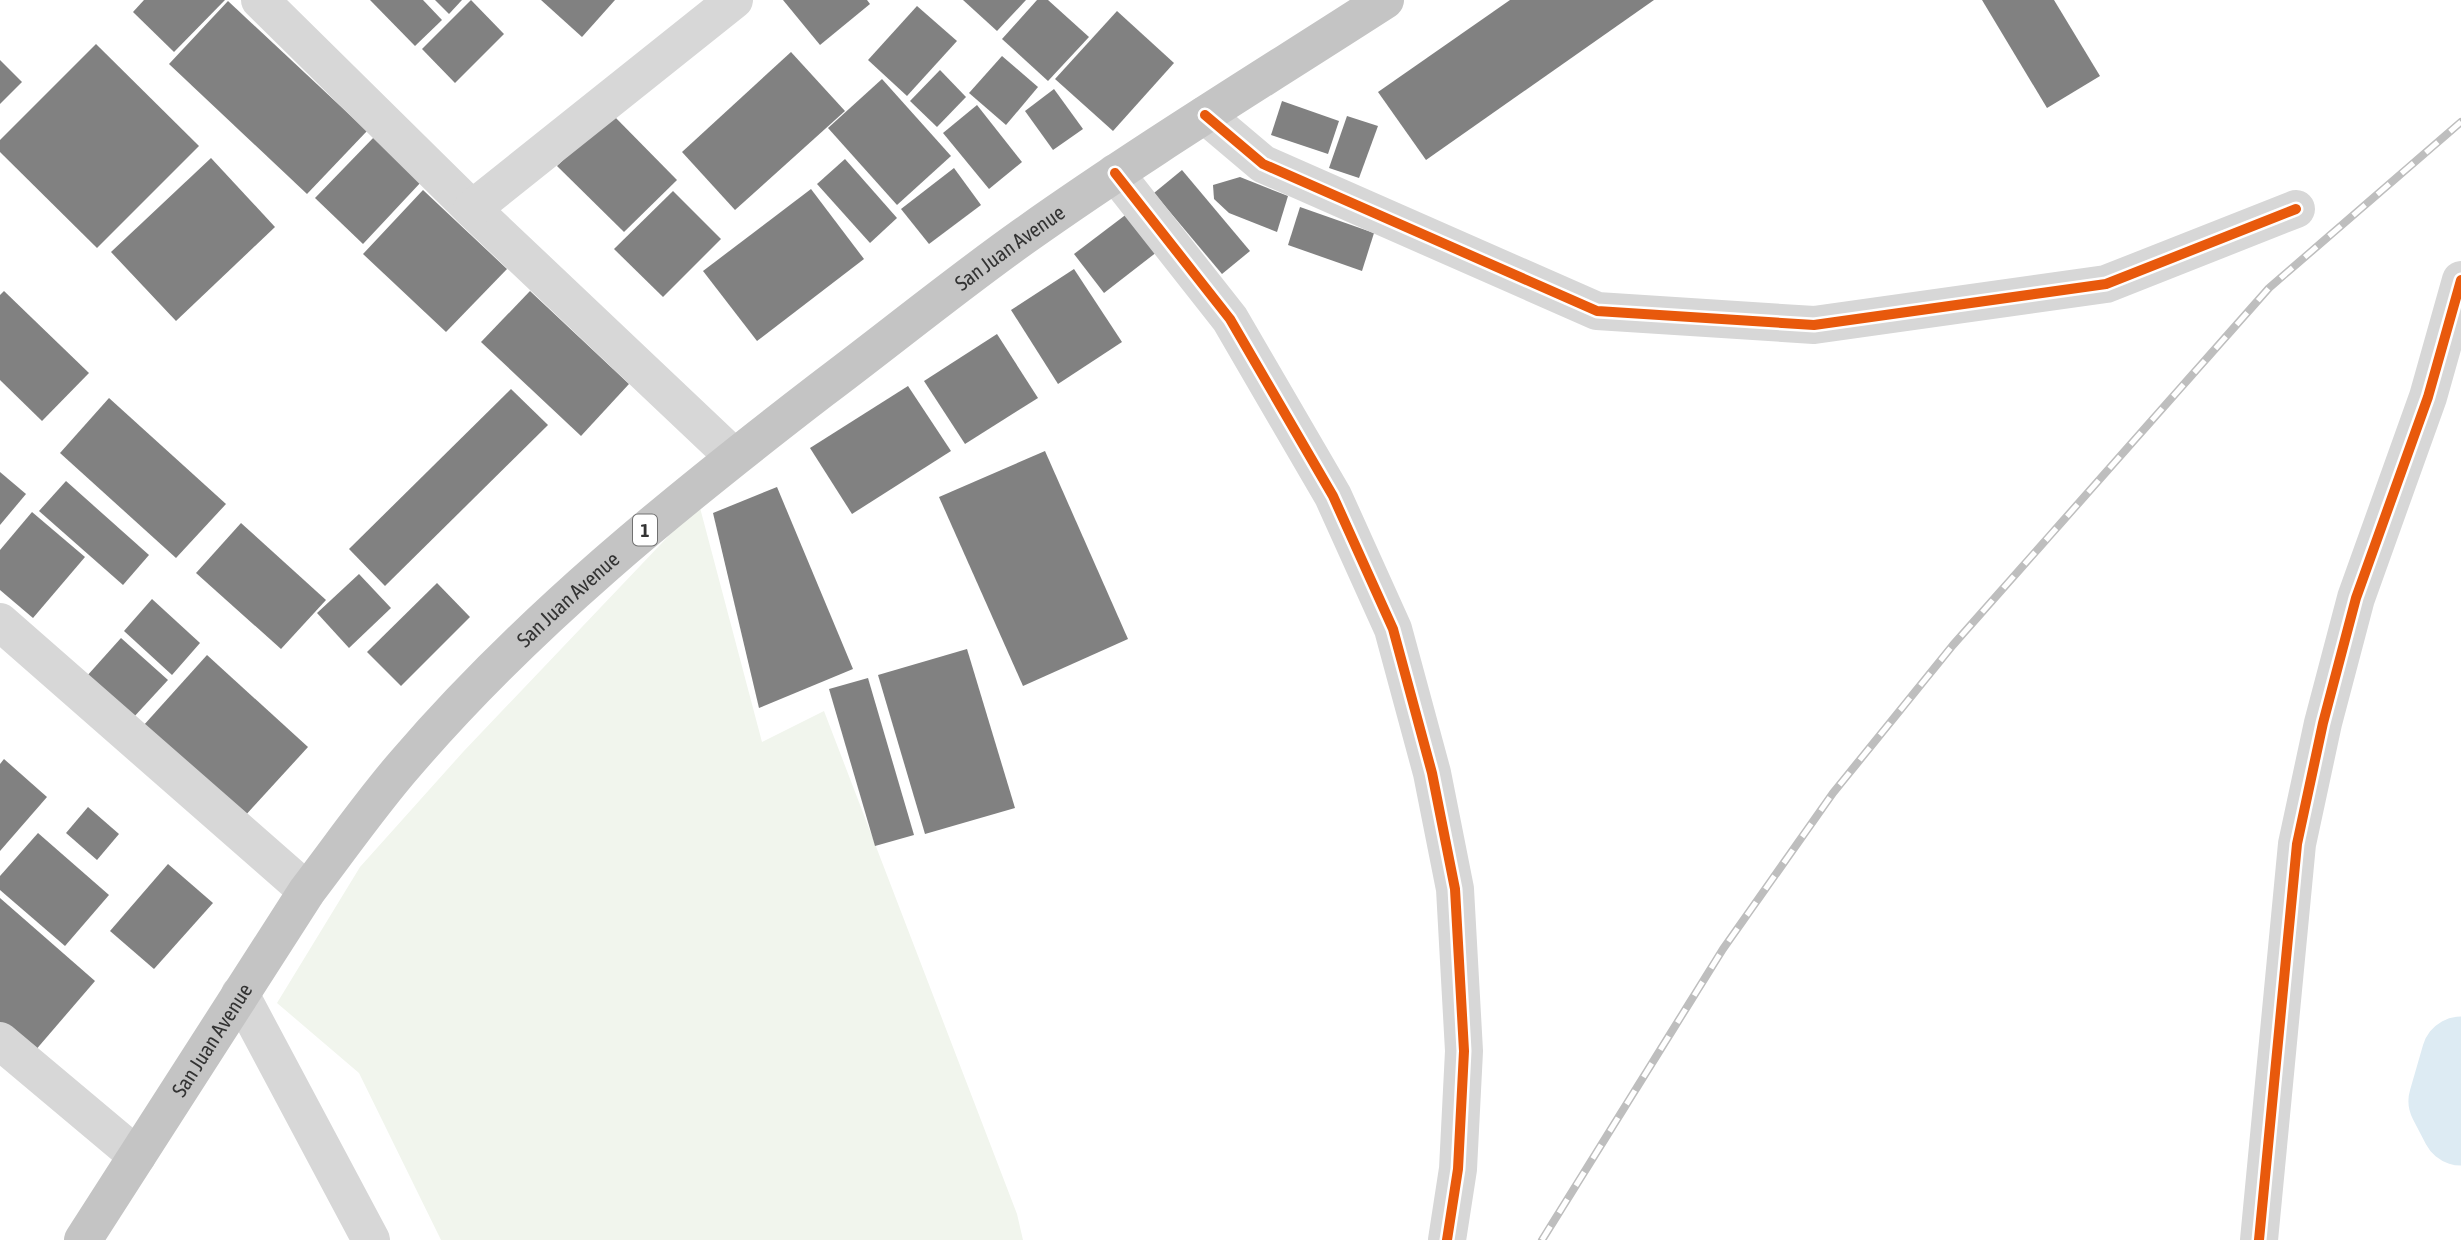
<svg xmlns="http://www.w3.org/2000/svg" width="2461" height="1240" font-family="'Asap Condensed',sans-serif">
<rect width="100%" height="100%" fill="#fff"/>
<!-- green -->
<polygon fill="#f1f5ed" points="699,504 762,742 824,711 1017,1214 1023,1240 441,1240 359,1073 277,1003 360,867 463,752"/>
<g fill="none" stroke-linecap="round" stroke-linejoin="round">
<!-- river -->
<polyline stroke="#ddebf3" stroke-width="79" points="2461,1056 2448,1101 2461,1126"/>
</g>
<!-- building -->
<g fill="#818181">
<polygon points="144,0 225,0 174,52 133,12"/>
<polygon points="370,0 423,0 442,20 415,46"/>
<polygon points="435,0 462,0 449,14"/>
<polygon points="471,0 504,34 455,83 422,49"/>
<polygon points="541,0 615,0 582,37"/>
<polygon points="783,0 867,0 870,4 820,45"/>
<polygon points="963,0 1026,0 997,31"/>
<polygon points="1037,0 1048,0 1089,37 1048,81 1002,39"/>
<polygon points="1510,0 1654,0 1426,160 1378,92"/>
<polygon points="1982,0 2054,0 2100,76 2047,108"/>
<polygon points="228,1 367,131 307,194 169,64"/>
<polygon points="917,6 957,41 907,96 868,60"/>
<polygon points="1117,11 1174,63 1113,131 1055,79"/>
<polygon points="96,44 199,146 97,248 0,152 0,140"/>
<polygon points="791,52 845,111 735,210 682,152"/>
<polygon points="1002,56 1038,87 1006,125 969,93"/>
<polygon points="0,60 22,82 0,104"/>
<polygon points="940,70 966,97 937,127 910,101"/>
<polygon points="882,79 951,156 897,205 828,128"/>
<polygon points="1054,89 1083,129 1053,150 1025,111"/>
<polygon points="1282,101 1339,121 1328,154 1271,135"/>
<polygon points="977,105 1022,162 989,189 943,133"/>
<polygon points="611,113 677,180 624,232 557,166"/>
<polygon points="1347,116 1378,126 1359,178 1329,168"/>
<polygon points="375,136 422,181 363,244 315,198"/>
<polygon points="211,158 275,227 176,321 111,252"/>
<polygon points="845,159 897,218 870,243 817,184"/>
<polygon points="954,168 981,205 929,244 901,209"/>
<polygon points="1182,170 1250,251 1222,274 1154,193"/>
<polygon points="1240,177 1288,196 1277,232 1229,213 1214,199 1213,185"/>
<polygon points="811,189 864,259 757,341 703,271"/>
<polygon points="423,190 507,269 446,332 363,254"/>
<polygon points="673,191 721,239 663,297 614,249"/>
<polygon points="1300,207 1374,233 1362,271 1288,245"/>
<polygon points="1132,210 1162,248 1104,293 1074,254"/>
<polygon points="1074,269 1122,342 1058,384 1011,310"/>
<polygon points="4,291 89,373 42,421 0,380 0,295"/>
<polygon points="530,291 629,384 581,436 481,342"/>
<polygon points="997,334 1038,398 965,444 924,381"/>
<polygon points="908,386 951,451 852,514 810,448"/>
<polygon points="511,389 548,425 385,586 349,549"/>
<polygon points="109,398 226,504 176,558 60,453"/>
<polygon points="1045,451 1128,639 1023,686 939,497"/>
<polygon points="0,472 26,494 0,525"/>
<polygon points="66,481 149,555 123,585 39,511"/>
<polygon points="777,487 853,669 759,708 713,513"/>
<polygon points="32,512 85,557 33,618 0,590 0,550"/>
<polygon points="241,523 326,600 281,649 196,573"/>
<polygon points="359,574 391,608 349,648 317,613"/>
<polygon points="437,583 470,617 401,686 367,652"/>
<polygon points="152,599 200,643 172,675 124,631"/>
<polygon points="121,638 168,680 132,719 86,677"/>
<polygon points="967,649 1015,808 925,834 878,675"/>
<polygon points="207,655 308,747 244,817 143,726"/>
<polygon points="868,678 914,835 875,846 829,689"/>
<polygon points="4,759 47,797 0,851 0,764"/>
<polygon points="88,807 119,834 97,860 66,833"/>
<polygon points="38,833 109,895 65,946 0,890 0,876"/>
<polygon points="168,864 213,903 154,969 110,931"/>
<polygon points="0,898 95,981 34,1052 0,1022"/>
</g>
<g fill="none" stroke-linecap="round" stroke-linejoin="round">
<!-- street -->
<g stroke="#d7d7d7" stroke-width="38">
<polyline points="260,0 472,209 734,457"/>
<polyline points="1205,115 1263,164 1597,311 1814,325 2106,284 2296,209"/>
<polyline points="1115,173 1230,319 1333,496 1393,629 1432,773 1455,889 1464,1051 1458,1169 1447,1240"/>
<polyline points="472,209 734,0"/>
<polyline points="0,622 307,891"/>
<polyline points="240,994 371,1240"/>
<polyline points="0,1041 137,1156"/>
<polyline points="2259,1240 2297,844 2323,723 2356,598 2428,397 2461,280"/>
</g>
<!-- highway -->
<path stroke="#c4c4c4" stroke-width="38" id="s1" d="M83,1240l224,-349c33,-43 64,-88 99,-128 122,-142 268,-260 415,-373 68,-51 134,-105 203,-154 117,-83 240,-158 361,-236"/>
<defs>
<polyline id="rail" points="1542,1240 1723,949 1833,793 1953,645 2269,288 2461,122"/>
</defs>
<!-- rail casing -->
<use href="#rail" stroke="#bebebe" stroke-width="8"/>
<!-- rail -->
<use href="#rail" stroke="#fff" stroke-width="5" stroke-dasharray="16" stroke-linecap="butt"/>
<defs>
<g id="cycleway">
<polyline points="1205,115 1263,164 1597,311 1814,325 2106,284 2296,209"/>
<polyline points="1115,173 1230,319 1333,496 1393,629 1432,773 1455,889 1464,1051 1458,1169 1447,1240"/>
<polyline points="2259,1240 2297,844 2323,723 2356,598 2428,397 2461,280"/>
</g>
</defs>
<!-- cycleway casing -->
<use href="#cycleway" stroke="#fff" stroke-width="15"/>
<!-- cycleway -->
<use href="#cycleway" stroke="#e8590c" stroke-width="10"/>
</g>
<g text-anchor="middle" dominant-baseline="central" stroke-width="7" stroke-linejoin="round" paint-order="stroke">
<!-- shield labels -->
<rect fill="#fff" stroke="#707070" stroke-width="2" x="633" y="514.5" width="24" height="31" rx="5"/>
<g font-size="19" font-weight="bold" fill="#333">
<text x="645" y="530">1</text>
</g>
<!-- street labels -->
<g font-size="21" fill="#333" stroke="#fff">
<text stroke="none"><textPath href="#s1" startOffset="1372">San Juan Avenue</textPath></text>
<text stroke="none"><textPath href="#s1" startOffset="807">San Juan Avenue</textPath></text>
<text stroke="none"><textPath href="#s1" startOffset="238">San Juan Avenue</textPath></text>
</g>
</g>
</svg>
